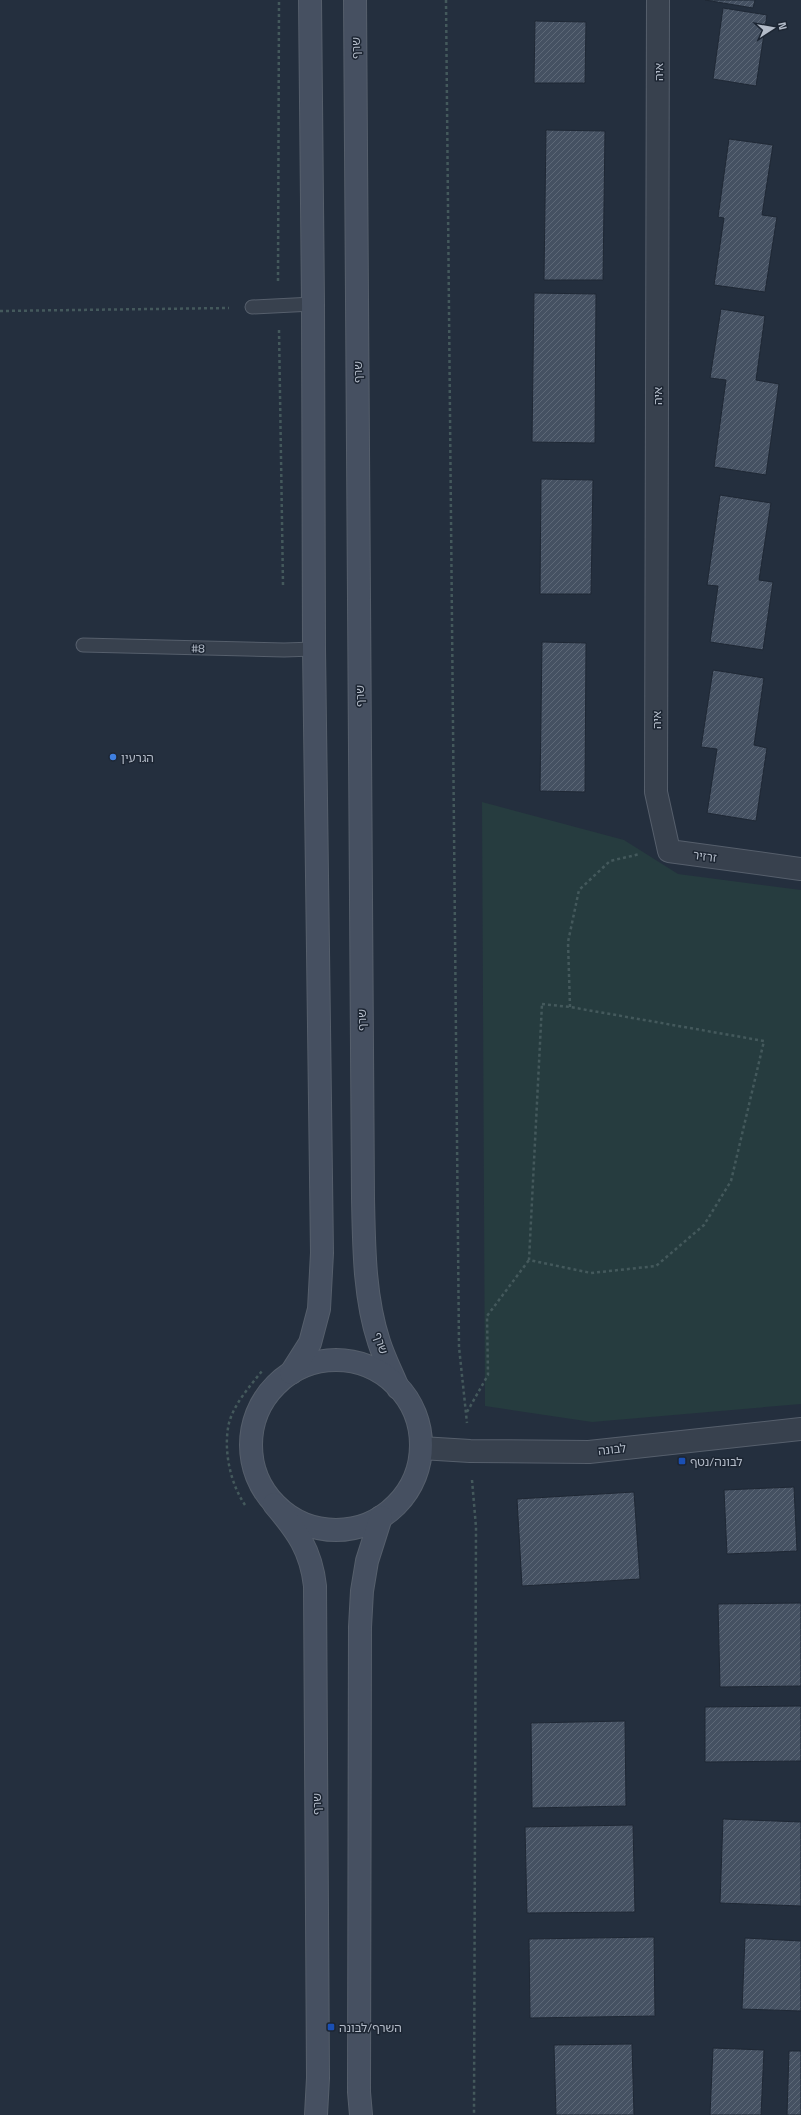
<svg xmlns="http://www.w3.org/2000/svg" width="801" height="2115" font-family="'Titillium Web','Noto Sans Hebrew',sans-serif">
<defs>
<pattern id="building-hatch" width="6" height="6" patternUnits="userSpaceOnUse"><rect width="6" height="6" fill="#455162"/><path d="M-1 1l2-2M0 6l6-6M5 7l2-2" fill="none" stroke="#5d6877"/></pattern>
</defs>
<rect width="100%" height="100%" fill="#242f3e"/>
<!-- green -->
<polygon fill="#263c3f" points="482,802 624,840 678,874 801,890 801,1404 592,1422 485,1406"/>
<!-- building -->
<g fill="url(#building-hatch)" stroke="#1f2835">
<polygon points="705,0 755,0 753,8"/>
<polygon points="723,8 767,15 756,86 713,79"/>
<polygon points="535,21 586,22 585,83 534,83"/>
<polygon points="546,130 605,131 603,280 544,280"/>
<polygon points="729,139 773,145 762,215 777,217 765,292 714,285 724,218 718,217"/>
<polygon points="534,293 596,294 595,443 532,442"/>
<polygon points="721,309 765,316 756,380 779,384 766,475 714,467 726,380 710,378"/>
<polygon points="541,479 593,480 591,594 540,594"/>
<polygon points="720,495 771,503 759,580 773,582 763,650 710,642 718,586 707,585"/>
<polygon points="542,642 586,643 585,792 540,791"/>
<polygon points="713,670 764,678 754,745 767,748 756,821 707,813 717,749 701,747"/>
<polygon points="794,1487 797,1551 727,1554 724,1490"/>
<polygon points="634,1492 640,1579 522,1586 517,1499"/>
<polygon points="801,1603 801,1686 720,1687 718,1604"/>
<polygon points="801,1706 801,1761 705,1762 705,1707"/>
<polygon points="625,1721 626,1806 532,1808 531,1723"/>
<polygon points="723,1819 801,1822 801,1906 720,1903"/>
<polygon points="633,1825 635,1912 527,1913 525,1827"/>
<polygon points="654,1937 655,2016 530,2018 529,1939"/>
<polygon points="745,1938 801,1941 801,2011 742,2009"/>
<polygon points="632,2044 634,2115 556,2115 554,2045"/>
<polygon points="713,2048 764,2050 761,2115 710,2115"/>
<polygon points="789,2051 801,2051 801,2115 787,2115"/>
</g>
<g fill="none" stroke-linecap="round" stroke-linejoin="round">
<defs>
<g id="lane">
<polyline points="252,307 313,304"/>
<polyline points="83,645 284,650 314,649"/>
</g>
<g id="street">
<polyline points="658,0 656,792 669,851 801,869"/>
<polyline points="421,1448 470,1451 589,1452 801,1429"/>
</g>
<g id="secondary">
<path d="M355,0l8,1198c1,47 1,99 16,144 5,16 13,31 19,46"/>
<circle cx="336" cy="1445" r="85"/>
<polyline points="291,1373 310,1343 319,1309 322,1253 314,649 313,304 310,0"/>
<path d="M274,1504c23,27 37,46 41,82l3,492 -2,37"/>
<polyline points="361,2115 359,2092 360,1627 362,1591 367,1561 381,1517"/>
</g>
</defs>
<!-- lane casing -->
<use href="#lane" stroke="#565f6c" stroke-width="15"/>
<!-- street casing -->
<use href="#street" stroke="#565f6c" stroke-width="24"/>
<!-- secondary casing -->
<use href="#secondary" stroke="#565f6c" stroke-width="24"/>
<!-- path -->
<g stroke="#44595c" stroke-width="2.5" stroke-dasharray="3 3" stroke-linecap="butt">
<polyline points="446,0 459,1347 467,1423"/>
<polyline points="278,281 279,0"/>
<polyline points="0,311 229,308"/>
<polyline points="279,330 283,585"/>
<polygon points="542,1004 570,1007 764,1041 731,1181 704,1225 656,1266 591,1273 529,1260"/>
<polyline points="570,1007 568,942 579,890 610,861 640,854"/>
<polyline points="467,1412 488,1375 487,1316 529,1260"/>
<polyline points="472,1480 476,1527 474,2115"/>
<path d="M245,1505c-15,-22 -22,-56 -16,-82 5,-19 21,-37 33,-52"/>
</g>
<!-- lane -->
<use href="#lane" stroke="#38414e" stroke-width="13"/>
<!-- street -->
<use href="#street" stroke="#38414e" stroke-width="22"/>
<!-- secondary -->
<use href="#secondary" stroke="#465061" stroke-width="22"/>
</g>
<!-- markers -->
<circle fill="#3f7fe0" stroke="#1d2633" stroke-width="1.5" cx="113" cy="757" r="4"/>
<g fill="#1a4fb4" stroke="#1d2633" stroke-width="1.5">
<rect x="678" y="1457" width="8" height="8" rx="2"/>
<rect x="327" y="2023" width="8" height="8" rx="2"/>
</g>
<g text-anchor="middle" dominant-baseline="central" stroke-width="3" stroke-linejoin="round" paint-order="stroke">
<!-- street labels -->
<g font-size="12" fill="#b4bcc9" stroke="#1d2633">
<text transform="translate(355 48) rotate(-90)">שרף</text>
<text transform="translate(658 72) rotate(-90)">איה</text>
<text transform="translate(357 372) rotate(-90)">שרף</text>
<text transform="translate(657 396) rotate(-90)">איה</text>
<text transform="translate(198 648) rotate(1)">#8</text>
<text transform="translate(359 696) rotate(-90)">שרף</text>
<text transform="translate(656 720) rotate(-90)">איה</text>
<text transform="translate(705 856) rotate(8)">זרזיר</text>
<text transform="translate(361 1020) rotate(-90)">שרף</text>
<text transform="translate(381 1343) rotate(72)">שרף</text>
<text transform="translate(612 1449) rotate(-6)">לבונה</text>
<text transform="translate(316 1804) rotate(-90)">שרף</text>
</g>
<!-- poi labels -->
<g font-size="12" fill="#b4bcc9" stroke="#1d2633" text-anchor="start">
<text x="121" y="757">הגרעין</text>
<text x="690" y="1461">לבונה/נטף</text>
<text x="339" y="2027">השרף/לבונה</text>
</g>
</g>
<!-- north arrow -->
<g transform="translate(773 28) rotate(78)" stroke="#1d2633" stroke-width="3" paint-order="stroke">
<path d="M0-3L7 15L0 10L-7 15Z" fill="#b4bcc9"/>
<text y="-6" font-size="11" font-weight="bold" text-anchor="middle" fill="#b4bcc9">N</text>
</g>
</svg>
